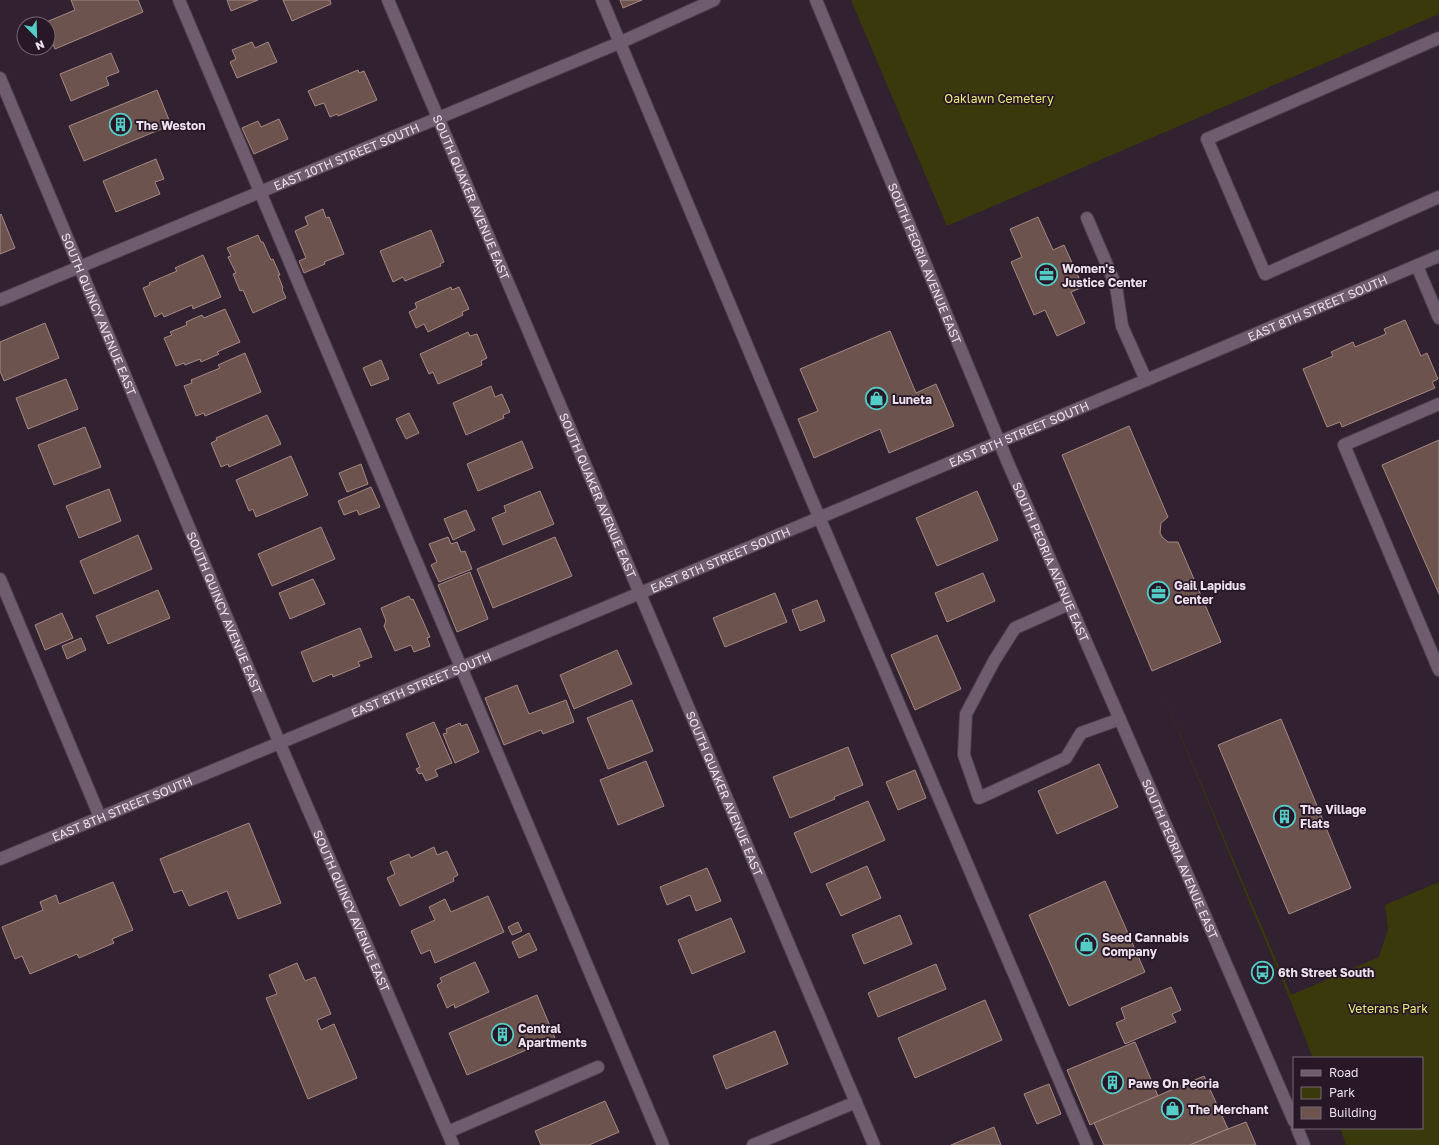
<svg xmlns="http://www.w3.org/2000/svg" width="1439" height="1145" font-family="'Golos Text',sans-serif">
<rect width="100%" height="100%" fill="#312131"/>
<!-- green -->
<g fill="#39390c">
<polygon points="851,0 1439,0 1439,14 947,226"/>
<polygon points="1157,680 1291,995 1379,957 1388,929 1385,905 1439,882 1439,1145 1346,1145 1340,1128 1422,1128 1422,1058 1313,1058 1293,1007"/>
</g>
<!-- building -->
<g fill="#6d534d" stroke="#a68983">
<polygon points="71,0 138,0 143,12 55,49 48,32 48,24 44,23 75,10"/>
<polygon points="227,0 258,0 231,11"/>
<polygon points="283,0 330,0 331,4 292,21"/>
<polygon points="620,0 642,0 623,8"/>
<polygon points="252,42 255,48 268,42 277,62 237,78 230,62 236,59 232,50"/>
<polygon points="111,53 119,72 106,77 109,85 71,101 60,74"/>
<polygon points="358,70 359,73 364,71 377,100 338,116 337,114 330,117 324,103 315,106 308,91"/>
<polygon points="157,90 171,125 84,161 69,126"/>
<polygon points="279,119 288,139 254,154 242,128 258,121 261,127"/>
<polygon points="156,159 164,179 155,182 160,194 116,212 103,181"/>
<polygon points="323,209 326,218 329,217 344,254 324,262 325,264 304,273 299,261 306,258 295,231 308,225 305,217"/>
<polygon points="1,214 15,248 0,254 0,215"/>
<polygon points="1038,217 1053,250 1064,245 1083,287 1071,292 1085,323 1057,336 1045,310 1034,315 1011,262 1022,257 1010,229"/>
<polygon points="431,230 444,262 440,264 441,266 405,281 403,277 393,282 380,251"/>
<polygon points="258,235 261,242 263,242 271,260 273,259 280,275 278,275 283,288 282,289 286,298 253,313 243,290 240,291 233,274 236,273 228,257 231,256 227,248"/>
<polygon points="203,255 221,297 193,309 192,305 164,317 162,313 155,317 143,288 150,285 149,283 177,271 175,268"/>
<polygon points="451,287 452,290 459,287 469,309 462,312 463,315 428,332 424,324 416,328 409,312 417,308 415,303"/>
<polygon points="225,309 240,342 217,352 219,354 201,362 200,359 185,365 184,363 176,366 164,338 172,335 170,332 187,325 186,322 202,315 204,318"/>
<polygon points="1405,320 1421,356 1427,353 1438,379 1432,382 1435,388 1342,427 1340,422 1327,427 1303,369 1333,356 1331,352 1353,342 1355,347 1386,334 1384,329"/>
<polygon points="45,323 59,358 4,381 0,371 0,342"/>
<polygon points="890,331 916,393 936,384 954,426 889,453 880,429 814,458 798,419 818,411 800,369"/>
<polygon points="468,332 470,336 477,334 487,358 481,361 482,365 438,384 433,372 429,374 420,354"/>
<polygon points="245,353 261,392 205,416 204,413 196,416 184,386 192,383 191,380 220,368 218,365"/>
<polygon points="381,360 389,379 371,386 363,368"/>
<polygon points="66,379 78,409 28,429 16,398"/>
<polygon points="491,386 495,397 502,394 510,412 503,415 504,418 466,435 453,403"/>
<polygon points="409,413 419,433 406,439 396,419"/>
<polygon points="267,415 281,444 229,467 228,464 221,467 211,443 217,440 216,438"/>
<polygon points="1129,426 1168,517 1161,523 1160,533 1162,537 1168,542 1178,542 1221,642 1152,671 1062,455"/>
<polygon points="85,427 101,467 54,485 38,445"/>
<polygon points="1439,440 1439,594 1382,465"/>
<polygon points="522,441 533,468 478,491 467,464"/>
<polygon points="291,456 308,495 256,517 253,509 249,511 236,480"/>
<polygon points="361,464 368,484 347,492 339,473"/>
<polygon points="371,487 380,507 359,515 357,510 344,515 338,501"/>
<polygon points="109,489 121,521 79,538 66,506"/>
<polygon points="540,491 554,524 503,545 492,518 506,512 504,506"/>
<polygon points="977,491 998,540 937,566 916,518"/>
<polygon points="466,510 475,530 453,540 444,519"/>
<polygon points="321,527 335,559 272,586 258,554"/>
<polygon points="138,535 152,569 94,594 80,561"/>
<polygon points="448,537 451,544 457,542 461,552 465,551 472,569 439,582 431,565 437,562 429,544"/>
<polygon points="555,537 572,576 493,608 477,569"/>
<polygon points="470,572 488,619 457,632 438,585"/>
<polygon points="983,573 995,601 947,622 935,593"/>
<polygon points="313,579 325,604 290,619 279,593"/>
<polygon points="158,590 170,618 108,644 96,616"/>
<polygon points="775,593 787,622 725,647 713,618"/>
<polygon points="409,596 411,600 413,599 430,637 427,638 430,646 414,652 411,645 395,651 384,626 386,621 381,608"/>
<polygon points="817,600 825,621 800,631 792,610"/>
<polygon points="62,613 73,638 45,650 35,625"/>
<polygon points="360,628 372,657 358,662 360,666 333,677 332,674 313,682 301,652"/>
<polygon points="937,635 961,689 915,710 891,655"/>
<polygon points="81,638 86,650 67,659 62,646"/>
<polygon points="617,650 632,684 574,709 560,675"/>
<polygon points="517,685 529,714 566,700 574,722 543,734 541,730 504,745 485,698"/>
<polygon points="632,700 653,751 608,769 587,718"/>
<polygon points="1281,719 1351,888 1289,914 1218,745"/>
<polygon points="434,722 452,763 435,770 438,776 426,781 422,773 419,774 416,769 420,767 406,734"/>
<polygon points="460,723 461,726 467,724 479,752 455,763 443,734 447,733 446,729"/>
<polygon points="848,747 863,785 834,797 835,799 790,818 773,777"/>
<polygon points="646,761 664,806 618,825 600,780"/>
<polygon points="1099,764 1118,807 1057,834 1038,791"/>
<polygon points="915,770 926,798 898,810 886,782"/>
<polygon points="868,801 885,840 811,873 794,833"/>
<polygon points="249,823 281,903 238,919 227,891 189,906 182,890 174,893 160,859"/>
<polygon points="434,847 437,855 447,851 458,875 453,878 454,881 400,906 387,878 395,874 390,862 409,854 411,858"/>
<polygon points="867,866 881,898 841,916 826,884"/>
<polygon points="707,868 721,901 696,911 690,895 667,905 660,887"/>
<polygon points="1105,881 1145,972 1069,1006 1029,915"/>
<polygon points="113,882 133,930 112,939 114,943 79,958 77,954 30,974 22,956 15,959 2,927 43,910 40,902 56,895 59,904"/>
<polygon points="488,896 504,932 435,963 430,950 421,954 411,931 435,920 429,907 445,899 451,912"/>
<polygon points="900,915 912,944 864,964 852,935"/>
<polygon points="731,918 745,952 692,974 678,940"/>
<polygon points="518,922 522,931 512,935 508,927"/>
<polygon points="529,933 537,950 519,958 512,942"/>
<polygon points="475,962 489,992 455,1008 454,1004 447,1008 437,985 442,982 440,978"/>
<polygon points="297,963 305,981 315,977 331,1014 317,1020 321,1030 334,1024 357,1078 308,1099 266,998 277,994 269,975"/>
<polygon points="936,964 946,989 878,1017 868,993"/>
<polygon points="1171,987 1181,1010 1172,1014 1176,1022 1125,1044 1116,1023 1125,1019 1121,1008"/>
<polygon points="537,995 555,1038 467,1075 449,1033"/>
<polygon points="985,1000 1002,1040 915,1078 898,1038"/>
<polygon points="775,1031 788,1064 726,1089 713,1056"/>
<polygon points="1135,1042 1158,1096 1090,1125 1067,1070"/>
<polygon points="1204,1076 1228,1129 1190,1145 1104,1145 1094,1123"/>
<polygon points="1049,1084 1061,1114 1037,1124 1024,1094"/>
<polygon points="605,1101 619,1132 589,1145 541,1145 535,1131"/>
<polygon points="1246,1122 1256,1145 1190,1145 1228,1129"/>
<polygon points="994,1127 1001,1145 951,1145"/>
</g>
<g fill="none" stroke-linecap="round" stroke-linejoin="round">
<defs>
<g id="lane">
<path d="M179,0c158,383 321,764 484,1145"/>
<polyline points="602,0 808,491 1087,1145"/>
<polyline points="1439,38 1207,139 1265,274 1439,197"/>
<polyline points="1087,218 1116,286 1122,326 1146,380"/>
<polyline points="0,579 100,817"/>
<polyline points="1069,604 1015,628 994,661 966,714 964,755 979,798 1066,758 1081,733 1120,719"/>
<polyline points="448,1132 598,1067"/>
<polyline points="753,1145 856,1102"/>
</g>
<g id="street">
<path id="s1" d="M388,0l486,1145"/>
<path id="s2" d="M0,78l280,666 173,401"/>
<polyline points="1417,266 1439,318"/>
<path id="s3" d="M0,300l619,-257 95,-43"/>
<polyline points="1439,404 1344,445 1439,670"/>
<path id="s4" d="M0,859l669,-278 565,-238 205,-87"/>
</g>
<g id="secondary">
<path id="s5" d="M816,0l192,463 124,284 162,374"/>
<polyline points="1297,1128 1304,1145"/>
</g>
</defs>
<!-- lane casing -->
<use href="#lane" stroke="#4b3e4c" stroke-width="14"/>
<!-- street casing -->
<use href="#street" stroke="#4b3e4c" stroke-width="14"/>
<!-- secondary casing -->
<use href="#secondary" stroke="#4b3e4c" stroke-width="14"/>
<!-- lane -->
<use href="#lane" stroke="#6f5d6f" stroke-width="12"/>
<!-- street -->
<use href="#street" stroke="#6f5d6f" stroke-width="12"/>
<!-- secondary -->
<use href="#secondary" stroke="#6f5d6f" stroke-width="12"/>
</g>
<!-- icons -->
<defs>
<symbol id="building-ring" viewBox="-11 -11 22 22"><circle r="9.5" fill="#271727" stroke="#54cdc7" stroke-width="1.5"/><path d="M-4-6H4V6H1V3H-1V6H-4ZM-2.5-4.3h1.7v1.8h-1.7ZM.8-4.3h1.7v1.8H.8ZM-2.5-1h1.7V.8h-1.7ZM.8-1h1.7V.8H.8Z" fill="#54cdc7"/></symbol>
<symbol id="office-ring" viewBox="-11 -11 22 22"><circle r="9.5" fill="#271727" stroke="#54cdc7" stroke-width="1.5"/><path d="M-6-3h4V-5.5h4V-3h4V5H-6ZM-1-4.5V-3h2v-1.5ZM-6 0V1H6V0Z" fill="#54cdc7"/></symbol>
<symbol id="shop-ring" viewBox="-11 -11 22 22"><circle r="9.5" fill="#271727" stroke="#54cdc7" stroke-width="1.5"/><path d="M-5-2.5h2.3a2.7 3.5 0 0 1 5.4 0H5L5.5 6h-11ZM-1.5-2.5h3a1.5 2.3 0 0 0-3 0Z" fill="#54cdc7"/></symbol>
<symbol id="bus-ring" viewBox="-11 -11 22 22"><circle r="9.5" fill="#271727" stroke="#54cdc7" stroke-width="1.5"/><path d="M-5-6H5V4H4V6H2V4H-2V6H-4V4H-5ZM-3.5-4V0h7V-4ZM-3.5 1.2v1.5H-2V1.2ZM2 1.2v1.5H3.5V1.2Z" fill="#54cdc7"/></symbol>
</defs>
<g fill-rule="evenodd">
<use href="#building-ring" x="108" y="112" width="25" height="25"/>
<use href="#office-ring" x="1034" y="262" width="25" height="25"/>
<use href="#shop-ring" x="864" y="386" width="25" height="25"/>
<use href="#office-ring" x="1146" y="580" width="25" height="25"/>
<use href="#building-ring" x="1272" y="804" width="25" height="25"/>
<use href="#shop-ring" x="1074" y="932" width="25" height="25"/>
<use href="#bus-ring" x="1250" y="960" width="25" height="25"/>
<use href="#building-ring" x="490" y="1022" width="25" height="25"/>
<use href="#building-ring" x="1100" y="1070" width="25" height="25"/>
<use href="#shop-ring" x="1160" y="1096" width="25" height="25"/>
</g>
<g text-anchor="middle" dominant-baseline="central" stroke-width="3.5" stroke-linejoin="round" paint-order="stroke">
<!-- park labels -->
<g font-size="12" fill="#e8ec76" stroke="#271727">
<text x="999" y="98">Oaklawn Cemetery</text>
<text x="1388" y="1008">Veterans Park</text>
</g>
<!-- poi labels -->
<g font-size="12" font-weight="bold" fill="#ece1ec" stroke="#271727" text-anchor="start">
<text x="136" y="125">The Weston</text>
<text x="1062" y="268">Women's<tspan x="1062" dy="14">Justice Center</tspan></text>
<text x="892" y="399">Luneta</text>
<text x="1174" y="585">Gail Lapidus<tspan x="1174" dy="14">Center</tspan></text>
<text x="1300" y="809">The Village<tspan x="1300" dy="14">Flats</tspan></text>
<text x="1102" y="937">Seed Cannabis<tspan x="1102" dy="14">Company</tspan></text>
<text x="1278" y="972">6th Street South</text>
<text x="518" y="1028">Central<tspan x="518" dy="14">Apartments</tspan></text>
<text x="1128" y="1083">Paws On Peoria</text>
<text x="1188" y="1109">The Merchant</text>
</g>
<!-- street labels -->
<g font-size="12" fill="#ece1ec" stroke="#271727">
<text stroke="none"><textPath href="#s3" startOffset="375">EAST 10TH STREET SOUTH</textPath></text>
<text stroke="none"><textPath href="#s1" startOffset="214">SOUTH QUAKER AVENUE EAST</textPath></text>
<text stroke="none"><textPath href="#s5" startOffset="285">SOUTH PEORIA AVENUE EAST</textPath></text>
<text stroke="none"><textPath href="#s4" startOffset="1428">EAST 8TH STREET SOUTH</textPath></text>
<text stroke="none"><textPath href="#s2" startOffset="256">SOUTH QUINCY AVENUE EAST</textPath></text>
<text stroke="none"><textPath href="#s4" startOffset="1104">EAST 8TH STREET SOUTH</textPath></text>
<text stroke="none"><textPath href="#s1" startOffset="538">SOUTH QUAKER AVENUE EAST</textPath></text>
<text stroke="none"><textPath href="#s4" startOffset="780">EAST 8TH STREET SOUTH</textPath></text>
<text stroke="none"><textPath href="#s5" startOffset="609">SOUTH PEORIA AVENUE EAST</textPath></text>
<text stroke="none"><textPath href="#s2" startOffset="580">SOUTH QUINCY AVENUE EAST</textPath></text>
<text stroke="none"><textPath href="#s4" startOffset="456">EAST 8TH STREET SOUTH</textPath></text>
<text stroke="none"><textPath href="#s1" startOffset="862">SOUTH QUAKER AVENUE EAST</textPath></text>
<text stroke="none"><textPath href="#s4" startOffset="132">EAST 8TH STREET SOUTH</textPath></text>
<text stroke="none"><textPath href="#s5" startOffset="933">SOUTH PEORIA AVENUE EAST</textPath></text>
<text stroke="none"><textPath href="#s2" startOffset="904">SOUTH QUINCY AVENUE EAST</textPath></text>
</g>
</g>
<!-- legend -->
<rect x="1293" y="1057" width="130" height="72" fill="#271727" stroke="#766876"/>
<rect x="1301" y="1070" width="20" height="6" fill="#6f5d6f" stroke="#766876"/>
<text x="1329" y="1077" font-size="12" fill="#ece1ec">Road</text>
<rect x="1301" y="1087" width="20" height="12" fill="#39390c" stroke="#766876"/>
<text x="1329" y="1097" font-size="12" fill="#ece1ec">Park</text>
<rect x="1301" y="1107" width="20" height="12" fill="#6d534d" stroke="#766876"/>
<text x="1329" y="1117" font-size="12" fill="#ece1ec">Building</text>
<!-- north arrow -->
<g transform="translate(36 36) rotate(157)"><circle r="19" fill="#271727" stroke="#766876"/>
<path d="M0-3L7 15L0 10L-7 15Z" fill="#54cdc7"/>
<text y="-6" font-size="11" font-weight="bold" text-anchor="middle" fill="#ece1ec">N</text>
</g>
</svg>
